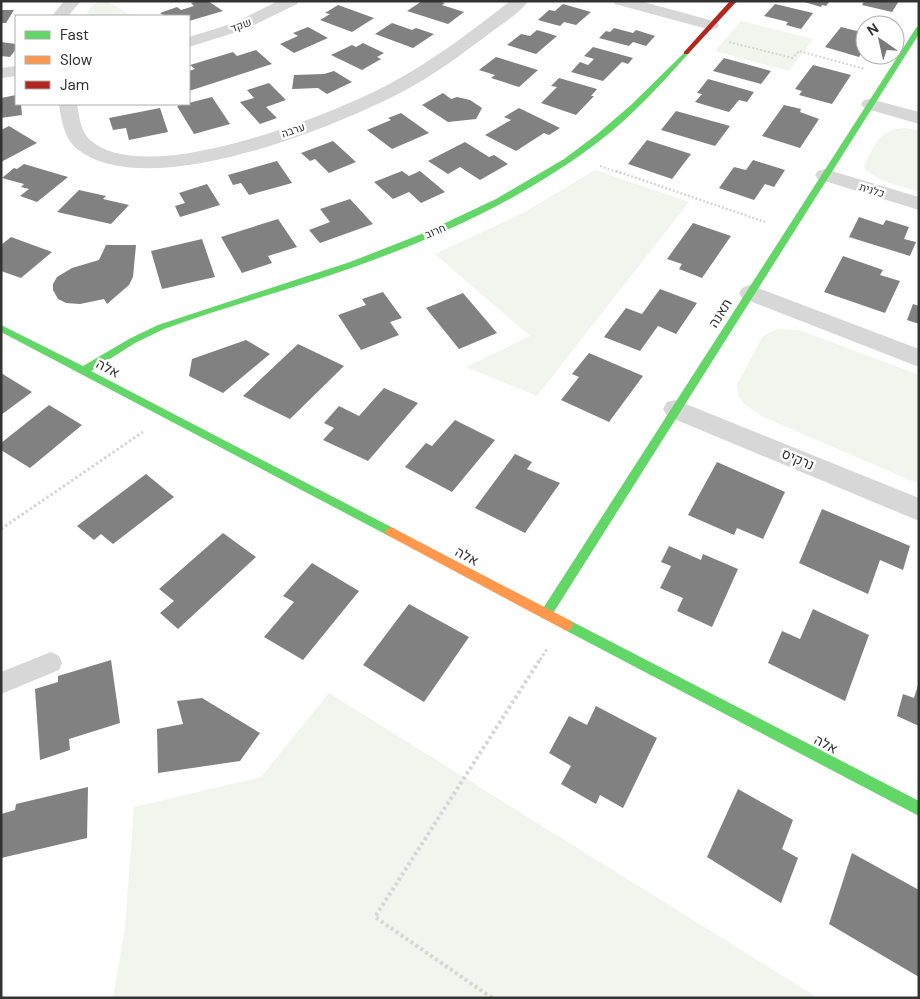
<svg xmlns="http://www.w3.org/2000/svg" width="920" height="999" font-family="'DM Sans',Heebo,sans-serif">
<rect width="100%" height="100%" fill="#fff"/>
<!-- green -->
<g fill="#f1f5ed">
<polygon points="99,1 107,1 132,16 85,16 91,7"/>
<polygon points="741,21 813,39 789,71 715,51"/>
<path d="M904,128l15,2v62l-38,-12 -16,-10 -1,-5c12,-21 14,-35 40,-37z"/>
<polygon points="595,170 689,202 537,396 466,367 530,336 435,254 525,212"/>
<polygon points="777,329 799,330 919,375 919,484 761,416 743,403 738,395 737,385 763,336"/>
<polygon points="329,693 818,998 113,998 125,927 134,807 261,777"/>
</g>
<!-- building -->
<g fill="#818181">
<polygon points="197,1 208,1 223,11 189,21 189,16 165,16 160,13 177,7 181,10 194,6 191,3"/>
<polygon points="422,1 438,1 445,3 442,5 464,12 448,24 407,11"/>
<polygon points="801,1 830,1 826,6 822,5 821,7"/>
<polygon points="864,1 899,1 892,12 862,5"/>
<polygon points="563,4 591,12 576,25 564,22 560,26 538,20 549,10 555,11"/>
<polygon points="775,4 813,13 801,29 786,25 788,22 764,16"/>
<polygon points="338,5 374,18 352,32 320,20 330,14 325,13"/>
<polygon points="1,10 14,10 6,23 1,23"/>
<polygon points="392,23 412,30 416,28 434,34 413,48 375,34"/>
<polygon points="308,27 328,38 294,53 280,44 298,36 293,33"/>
<polygon points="841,27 865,33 865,48 859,57 825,47"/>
<polygon points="614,28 633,33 636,30 655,36 646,46 633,42 629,46 599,38 606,31 610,32"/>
<polygon points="537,30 557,36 536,54 507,45 521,34 530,36"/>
<polygon points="1,42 16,44 16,49 10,57 1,56"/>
<polygon points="363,43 384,53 377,57 381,59 362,70 331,55 352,45 356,47"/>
<polygon points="593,47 633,58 628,64 622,62 603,81 571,72 580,62 588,65 594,59 584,56"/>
<polygon points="256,50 272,64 189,91 189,71 195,69 190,65 233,52 237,56"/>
<polygon points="496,57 538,70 519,87 491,78 495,75 479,70"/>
<polygon points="724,58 771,71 761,84 713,71"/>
<polygon points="813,65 851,75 832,104 799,95 802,91 795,89"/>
<polygon points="334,71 352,82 327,94 318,88 292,89 294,75 324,74"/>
<polygon points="559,78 597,89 591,96 594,96 576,115 541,103 557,87 551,86"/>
<polygon points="708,79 754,92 747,102 739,100 729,112 695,102 702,94 697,93"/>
<polygon points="269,83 286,100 266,107 277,118 260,124 240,102 254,98 247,90"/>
<polygon points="443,93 451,99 457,97 470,100 482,108 476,119 448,122 422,105"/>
<polygon points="16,95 16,104 21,104 22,115 1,118 1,98"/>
<polygon points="212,97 230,124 194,134 177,106"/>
<polygon points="784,105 801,109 800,112 819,119 800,148 762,136"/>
<polygon points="160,108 168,132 129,140 126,128 113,130 109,118"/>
<polygon points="519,108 560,128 549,135 544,133 516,151 485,135 511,120 504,117"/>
<polygon points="676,111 730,126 715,146 661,130"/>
<polygon points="401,113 429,133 392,149 367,130 391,120 388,118"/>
<polygon points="9,126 37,143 1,162 1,130"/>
<polygon points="647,140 691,154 672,179 628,164"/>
<polygon points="333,141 356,162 329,173 315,159 310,161 301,153"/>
<polygon points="465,142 489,157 494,155 508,164 480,180 460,167 448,174 428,161"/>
<polygon points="753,160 785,170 774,187 765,184 754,200 719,188 734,167 746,170"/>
<polygon points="277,161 292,183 249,195 241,183 233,185 228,175"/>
<polygon points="24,164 68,177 37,202 20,196 29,189 21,187 24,184 2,178 14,168 17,169"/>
<polygon points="402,171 409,176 420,171 445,192 421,203 409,192 393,199 374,182"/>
<polygon points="207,184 220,205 180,217 175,206 185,203 179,193"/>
<polygon points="79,190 106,196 103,199 129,205 111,224 57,212"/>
<polygon points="350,199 373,224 320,243 309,230 330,222 320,209"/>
<polygon points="859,217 883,225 886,220 909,227 904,239 916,242 910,256 849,237"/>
<polygon points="278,219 297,247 268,256 272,263 242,273 221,237"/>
<polygon points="693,223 731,236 702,278 679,269 682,264 667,259"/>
<polygon points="11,237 52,252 21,278 1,271 1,245"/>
<polygon points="202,239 215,277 162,289 151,251"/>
<polygon points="106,245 136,245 133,277 129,285 107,304 104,299 80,304 66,303 58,299 53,290 53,284 57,277 72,268 99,260"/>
<polygon points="843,256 883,270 880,275 900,281 885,313 824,292"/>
<polygon points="660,289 697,303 676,334 658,326 640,351 604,337 626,308 642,314"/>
<polygon points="383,292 402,318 390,322 399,335 361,350 338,315 366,305 362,299"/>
<polygon points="463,293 497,333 459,349 426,308"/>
<polygon points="913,304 919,306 919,324 907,320"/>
<polygon points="246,340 270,354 223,393 189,376 192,359"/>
<polygon points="298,344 344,366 290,419 243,396"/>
<polygon points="589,353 643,376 609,422 561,400 579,377 572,374"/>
<polygon points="1,373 32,392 1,415"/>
<polygon points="384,388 418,403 368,461 323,440 334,428 324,423 339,406 359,416"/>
<polygon points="49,405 82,425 30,468 1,450 1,443"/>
<polygon points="455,420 495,440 452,492 405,467 426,443 432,446"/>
<polygon points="515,454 532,462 527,469 560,483 525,533 475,508"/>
<polygon points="717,462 785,492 763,539 737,528 734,535 688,515"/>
<polygon points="146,474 174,497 113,544 101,534 94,540 77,526"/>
<polygon points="822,509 910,546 903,570 880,560 868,594 799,563"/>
<polygon points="223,533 256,557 178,629 160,613 174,601 159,589"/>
<polygon points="669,546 701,560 703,554 738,569 712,627 677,611 683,598 660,588 671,566 661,562"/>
<polygon points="312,563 359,591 303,660 264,637 294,602 283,596"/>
<polygon points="409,604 469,637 424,702 363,665"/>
<polygon points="813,609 869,635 845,701 768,663 782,631 800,639"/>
<polygon points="111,660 120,723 69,739 70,750 40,760 35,689 58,682 58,676"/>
<polygon points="919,682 919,726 897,716 903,694 914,698"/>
<polygon points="202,698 260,733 240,761 158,773 157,729 183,724 177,701"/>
<polygon points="596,706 657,738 623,808 600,795 596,804 561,784 571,766 549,753 569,716 587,725"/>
<polygon points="88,787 87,838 1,858 1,814 15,810 16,804"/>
<polygon points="738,789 793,820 782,849 798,858 781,903 707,857"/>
<polygon points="852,853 919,890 919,977 829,924"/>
</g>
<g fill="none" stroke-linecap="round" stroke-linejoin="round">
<!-- path-far3 -->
<g stroke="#d6d6d6" stroke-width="2" stroke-dasharray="2 2" stroke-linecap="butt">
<polyline points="729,42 793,58 799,51 865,69"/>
<polyline points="600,166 620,173"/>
</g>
<!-- path-far2 -->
<polyline stroke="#d6d6d6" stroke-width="2.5" stroke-dasharray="2 2" stroke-linecap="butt" points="616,171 765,222"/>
<!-- path-far1 -->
<g stroke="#d6d6d6" stroke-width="3" stroke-dasharray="2.5 2.5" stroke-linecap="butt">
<polyline points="1,529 143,432"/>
<polyline points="540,660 547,649"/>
</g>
<!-- path -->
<polyline stroke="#d6d6d6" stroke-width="4" stroke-dasharray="3 3" stroke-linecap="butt" points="492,998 375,917 541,658"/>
<!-- lane -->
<polygon fill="#d7d7d7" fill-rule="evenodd" points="51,652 59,656 62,663 59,670 1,694 1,672"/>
<!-- street -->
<g fill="#d7d7d7" fill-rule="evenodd">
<polygon points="64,1 81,1 68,16 52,16"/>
<polygon points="278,1 299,1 297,4 246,29 189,47 189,37 234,23"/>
<path d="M510,1h18c-9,13 -26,23 -38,32 -28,21 -57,43 -88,59 -69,36 -256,112 -325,57 -13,-11 -16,-30 -18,-45h18c2,11 3,26 12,35 54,52 245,-25 302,-56 43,-23 81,-52 119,-82z"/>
<polygon points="613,1 640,1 717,22 719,25 717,28 711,30 615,4"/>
<polygon points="16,66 16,76 1,78 1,68"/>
<polygon points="870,99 919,112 919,124 864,108 861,104 864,100"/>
<polygon points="825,169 919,197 919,210 818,179 815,175 818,171"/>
<polygon points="750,285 919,349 919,367 742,298 739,293 742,288"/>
<polygon points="676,400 919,498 919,521 667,416 663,409 667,402"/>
</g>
<!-- fast -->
<g fill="#63d668" fill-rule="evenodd">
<polygon points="919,26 919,34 550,618 546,619 542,618 540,614 542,610 916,28"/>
<path d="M686,51l3,2 -1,1c-27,30 -54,60 -86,85 -84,65 -183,107 -283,140 -52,17 -104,31 -155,50l-29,14 -44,28 304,158 2,3 -2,3 -4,2 -4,-2 -386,-203v-7l82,41 46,-27 29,-14 192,-63 74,-29 72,-34 68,-40 32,-24 35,-30z"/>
<polygon points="567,619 919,801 919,816 563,629 561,625 563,621"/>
</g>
<!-- slow -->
<polygon fill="#ff974d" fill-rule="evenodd" points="391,527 571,621 573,625 571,629 567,631 563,629 387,535 385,532 387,529"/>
<!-- jam -->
<polygon fill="#b3261e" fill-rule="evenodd" points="730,1 737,1 688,54 684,54 684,52"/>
</g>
<g text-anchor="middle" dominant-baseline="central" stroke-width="5" stroke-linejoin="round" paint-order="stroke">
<!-- far-street labels -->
<g font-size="11" fill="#333" stroke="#fff">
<text transform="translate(241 25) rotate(-21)">שקד</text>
<text transform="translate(293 130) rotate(-19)">ערבה</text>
<text transform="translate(872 190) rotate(17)">כלנית</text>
<text transform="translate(435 231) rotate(-23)">חרוב</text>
</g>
<!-- street labels -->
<g font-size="14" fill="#333" stroke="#fff">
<text transform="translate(720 313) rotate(-58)">תאנה</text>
<text transform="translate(108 368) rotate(28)">אלה</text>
<text transform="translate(798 459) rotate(23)">נרקיס</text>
<text transform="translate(467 556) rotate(28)">אלה</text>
<text transform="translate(826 744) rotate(28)">אלה</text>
</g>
</g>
<!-- border -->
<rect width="920" height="999" fill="none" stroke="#333333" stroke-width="5"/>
<!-- legend -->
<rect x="15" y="15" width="175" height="90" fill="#ffffff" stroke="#adadad"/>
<rect x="25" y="31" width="25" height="8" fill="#63d668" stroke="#adadad"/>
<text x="60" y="40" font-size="15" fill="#333333">Fast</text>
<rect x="25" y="56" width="25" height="8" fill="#ff974d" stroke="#adadad"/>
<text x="60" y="65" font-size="15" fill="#333333">Slow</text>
<rect x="25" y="81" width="25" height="8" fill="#b3261e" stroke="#adadad"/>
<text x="60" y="90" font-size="15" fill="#333333">Jam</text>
<!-- north arrow -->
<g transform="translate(880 40) rotate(326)"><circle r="24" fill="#ffffff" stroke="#adadad"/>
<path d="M0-4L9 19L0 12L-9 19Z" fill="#7a7a7a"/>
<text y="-8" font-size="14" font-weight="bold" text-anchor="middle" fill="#333333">N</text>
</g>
</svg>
